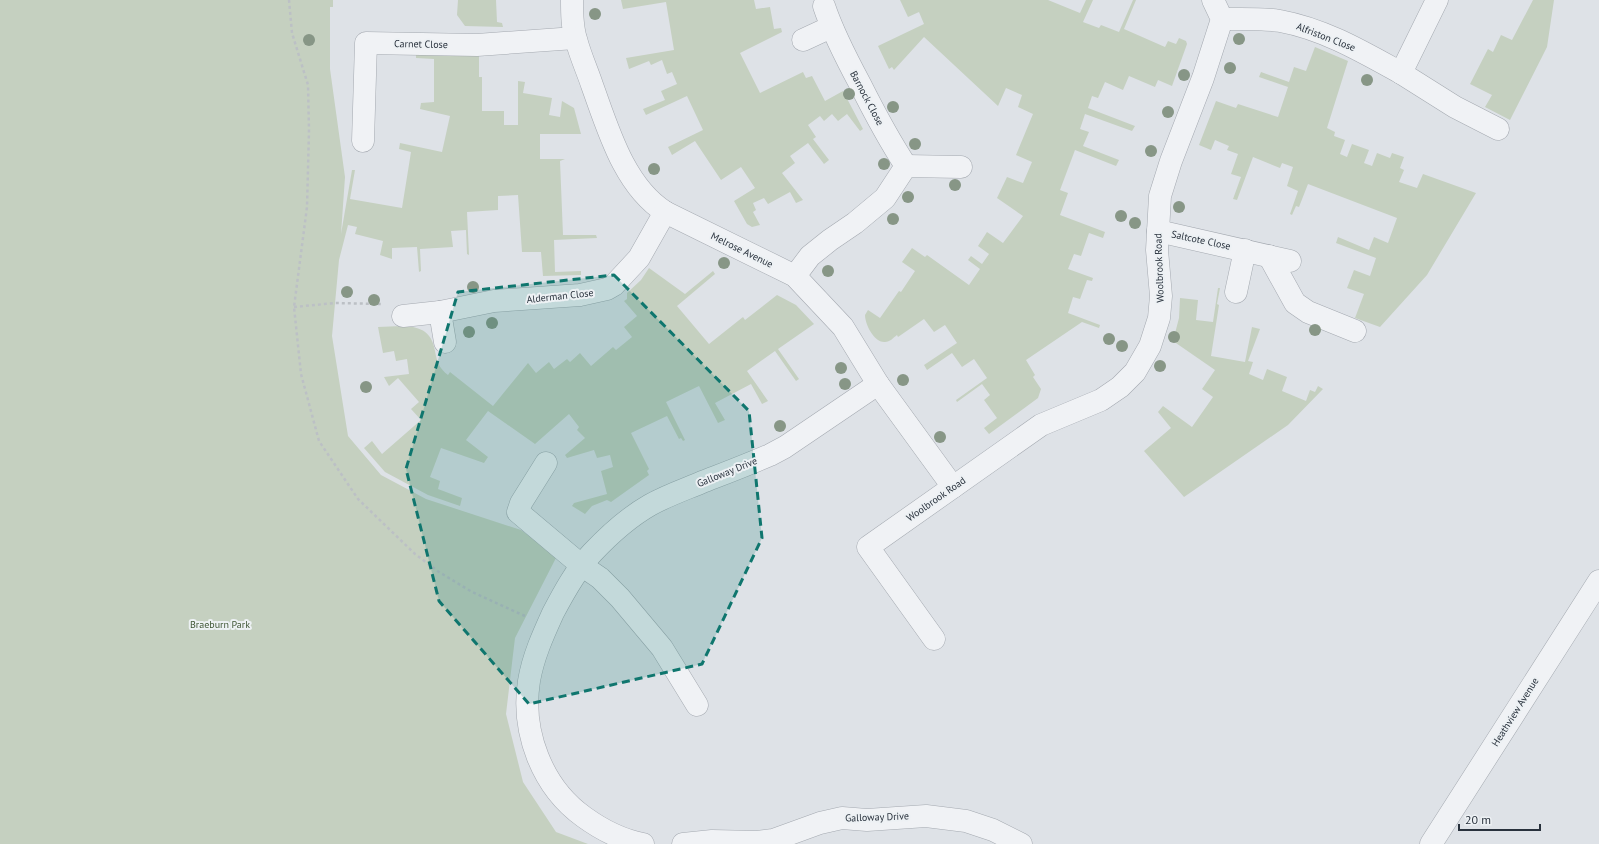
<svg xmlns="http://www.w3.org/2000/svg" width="1599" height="844" font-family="'PT Sans',sans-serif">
<rect width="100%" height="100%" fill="#dee2e7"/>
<!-- green -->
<g fill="#c5d0c0">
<polygon points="0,0 333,0 333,7 330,7 330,69 345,177 341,234 352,170 355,170 350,199 402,208 411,152 399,149 400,143 442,152 450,116 420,109 421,103 434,102 434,59 416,58 416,55 479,55 479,77 482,77 482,111 504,111 504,125 518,125 518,81 525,82 523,93 552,98 549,115 560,117 562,101 574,108 581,134 540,134 540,159 565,159 560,161 563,235 596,235 597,238 554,240 555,272 581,271 581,275 543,276 541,252 522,252 518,195 498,196 498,210 467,212 469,255 467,254 466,230 451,231 453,247 420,249 421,271 419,272 417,247 392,248 392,259 380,255 383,241 355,234 357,227 348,225 339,260 332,336 348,436 381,475 426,499 521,530 557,556 515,638 506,714 523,782 556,832 588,844 0,844"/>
<polygon points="458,0 496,0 497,22 502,23 503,27 465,26 457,15"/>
<polygon points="621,0 754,0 756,9 770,7 774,29 781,28 782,32 740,53 760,93 803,72 806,78 812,76 825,101 843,91 863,129 860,131 847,114 838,121 832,114 824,121 820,116 808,125 816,137 813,139 829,160 824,164 808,143 790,156 795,163 782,173 803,200 796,203 790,192 768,204 764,198 753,203 756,210 753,212 760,225 752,227 747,224 734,201 755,188 741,167 721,180 695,141 672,155 668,147 703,130 687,96 646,115 643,109 665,100 661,91 677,84 672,72 667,74 662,60 651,65 649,61 629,69 626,58 674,50 666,2 623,9"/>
<path d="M900,0h148l32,13 6,-13h7l-10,22 16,6 2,-3 18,7 14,-32h3l-12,29 41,18 3,-6 8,3 3,-6 7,3 1,3 -15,42 -14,-6 -3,7 -26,-11 -6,14 -18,-8 -7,16 -6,-2 -4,12 47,18 -3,5 -47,-17 -5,15 9,3 -6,14 36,14 -3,6 -41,-16 -15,40 8,3 -8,22 45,17 -2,6 -14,-5 -8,23 -7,-2 -6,15 25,9 -1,3 -5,-1 -7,19 -7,-2 -5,16 32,12 -1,3 -17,-6 -56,38 9,15 -2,2 8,12 -3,9 -49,36 -5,-6 13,-10 -13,-18 6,-5 -8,-11 -25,18 -1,-2 31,-22 -13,-19 -12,8 -10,-14 -25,17 -3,-5 33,-22 -12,-18 -11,7 -10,-13 -26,18 -1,-2c-4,3 -7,7 -12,7 -11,1 -20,-18 -20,-27l3,-5 12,8 19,-27 2,1 14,-21 -13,-9 10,-14 13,9 2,-2 42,30 11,-16 -12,-9 3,-4 11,8 7,-10 -11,-8 9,-14 16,11 20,-27 -26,-18 10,-21 16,6 9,-21 -16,-7 17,-41 -15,-7 4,-12 -16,-7 -8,18 -74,-69 -30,33 -2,-3 -3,2 -11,-23 46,-22 -5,-12 -11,5z"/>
<polygon points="1533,0 1554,0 1547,47 1510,120 1485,107 1492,95 1470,84 1488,49 1493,52 1501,35 1512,40"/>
<polygon points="1315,47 1348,61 1327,128 1335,132 1334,136 1345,140 1340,154 1347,157 1352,144 1369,150 1364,163 1372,166 1377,153 1390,158 1392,153 1404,157 1400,168 1404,170 1399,182 1417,188 1423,174 1476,193 1427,275 1380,327 1355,318 1364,294 1347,288 1354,270 1370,276 1376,258 1336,243 1338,237 1369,250 1374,237 1388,243 1397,218 1308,184 1299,207 1296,206 1292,215 1290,214 1298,191 1287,186 1293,167 1282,163 1280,168 1253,157 1237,200 1233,199 1241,177 1231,174 1238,154 1227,150 1229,146 1215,140 1211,150 1199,145 1216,101 1236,108 1238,104 1278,117 1288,87 1259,77 1261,72 1289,82 1294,67 1306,71"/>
<path d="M649,268l36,26 28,-23 2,3 -38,32 32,38 34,-27 2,3 32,-25 19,10 18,19 -36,25 21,30 -3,2 -21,-30 -28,20 21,30 -6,3 -11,-20 -36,19 10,17 -7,3 -19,-37 -33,16 19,38 -2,1 -2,-3 -2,1 -12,-23 -36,17 18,36 -2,2 2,4 -38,27 -4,-2 -15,6 -7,8 -13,-8 2,-3 33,-9 -6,-23 12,-4 -3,-12 -13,3 -3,-8 -27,8 -2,-3 20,-17 -8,-8 2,-3 -10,-13 -34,30 -47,-33 -22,29 22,17 -4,6 -43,-15 -11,29 10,4 -2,8 24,9 -2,8 -32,-11 -43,-23 -21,-24 8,-7 10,13 39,-34 -10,-11 8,-7 -21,-24 -9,8 -5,-9 25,-3 -2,-15 -11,2 -2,-10 -11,2 -5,-26c25,0 52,-7 57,24 2,11 4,17 13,24l2,-3 43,34 35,-43 8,10 13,-11 5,7 13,-10 3,3 10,-9 11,13 22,-19 3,3 16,-13 -8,-10 13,-11 -13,-15 3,-2v-6l14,-13z"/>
<polygon points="1218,288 1220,288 1217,304 1219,305 1211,356 1245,362 1252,327 1260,329 1248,361 1253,362 1249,374 1263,380 1267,369 1287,377 1282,391 1306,401 1310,390 1315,392 1318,386 1323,389 1288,425 1184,497 1144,451 1171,428 1158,412 1163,406 1192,427 1213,397 1202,389 1215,370 1173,341 1179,318 1180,298 1198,300 1196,320 1213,322"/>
</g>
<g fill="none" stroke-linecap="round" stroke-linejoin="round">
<defs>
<g id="minor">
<path d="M572,0c0,13 0,27 4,39 4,16 11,31 16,46 16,44 32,101 73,127l130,64 48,51 35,57 75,103"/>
<path d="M824,6c9,27 22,52 36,78 14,28 29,56 46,82"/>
<path d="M1222,19c19,0 39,-1 58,2 44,8 83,31 121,52l36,-73"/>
<polyline points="803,40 831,27"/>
<polyline points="1401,73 1455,107 1498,129"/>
<polyline points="363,141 366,43 477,45 575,38"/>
<polyline points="1158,231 1290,261"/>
<polyline points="1269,256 1295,303 1308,312 1355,331"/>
<polyline points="795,276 810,256 830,240 855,223 885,198 906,166 961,167"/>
<polyline points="1236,292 1245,250"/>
<polyline points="440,312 445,342"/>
<polyline points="403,316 440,312 494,301 580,295 607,289 614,285 639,258 665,212"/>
<polyline points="546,463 521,503 518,512 581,565 600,578 620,598 662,648 697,705"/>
<polyline points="934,639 868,547 1041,425 1101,400 1120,387 1135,372 1150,346 1159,318 1161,296 1157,250 1160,196 1171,161 1203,78 1222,19 1213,0"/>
<path d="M643,844c-22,-4 -41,-14 -59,-27 -42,-30 -63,-85 -55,-136 4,-24 14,-46 24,-68 11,-21 23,-43 39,-60 17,-18 37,-36 58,-48 16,-9 33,-15 50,-22 23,-9 47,-18 70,-28l15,-8 93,-63"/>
<polyline points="683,844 712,841 757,842 773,840 820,823 842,818 867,820 926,816 966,821 993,830 1021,844"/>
<polyline points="1431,844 1599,581"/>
</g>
</defs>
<!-- minor casing -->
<use href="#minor" stroke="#a4a9b0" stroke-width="23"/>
<!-- path -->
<g stroke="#bcc0c5" stroke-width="2.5" stroke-dasharray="3 3" stroke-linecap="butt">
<polyline points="289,0 292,33 308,85 309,130 307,207 294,307 301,374 319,441 358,499 415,554 439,572 472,592 525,616"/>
<polyline points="294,307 335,303 382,304"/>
</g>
<!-- minor -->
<use href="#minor" stroke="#f0f2f5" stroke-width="22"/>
</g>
<!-- trees -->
<g fill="#879686">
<circle cx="595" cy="14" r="6"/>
<circle cx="1239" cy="39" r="6"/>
<circle cx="309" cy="40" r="6"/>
<circle cx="1230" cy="68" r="6"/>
<circle cx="1184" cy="75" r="6"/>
<circle cx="1367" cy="80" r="6"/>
<circle cx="849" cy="94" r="6"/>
<circle cx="893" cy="107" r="6"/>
<circle cx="1168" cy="112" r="6"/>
<circle cx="915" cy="144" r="6"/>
<circle cx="1151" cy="151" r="6"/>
<circle cx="884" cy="164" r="6"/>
<circle cx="654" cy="169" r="6"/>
<circle cx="955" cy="185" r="6"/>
<circle cx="908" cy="197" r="6"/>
<circle cx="1179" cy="207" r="6"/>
<circle cx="1121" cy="216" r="6"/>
<circle cx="893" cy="219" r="6"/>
<circle cx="1135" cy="223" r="6"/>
<circle cx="724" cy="263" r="6"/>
<circle cx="828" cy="271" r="6"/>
<circle cx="473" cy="287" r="6"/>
<circle cx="347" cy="292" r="6"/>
<circle cx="374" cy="300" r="6"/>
<circle cx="492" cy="323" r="6"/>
<circle cx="1315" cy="330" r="6"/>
<circle cx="469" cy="332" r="6"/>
<circle cx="1174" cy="337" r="6"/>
<circle cx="1109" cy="339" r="6"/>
<circle cx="1122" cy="346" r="6"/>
<circle cx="1160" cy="366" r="6"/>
<circle cx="841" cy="368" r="6"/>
<circle cx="903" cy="380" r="6"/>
<circle cx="845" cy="384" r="6"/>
<circle cx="366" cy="387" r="6"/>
<circle cx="780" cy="426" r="6"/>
<circle cx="940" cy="437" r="6"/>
</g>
<!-- marked area -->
<path fill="#0f766e" fill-opacity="0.2" stroke="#0f766e" stroke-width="3" stroke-dasharray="8 5" stroke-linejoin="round" d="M614,275l135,136 13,127 -60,126 -173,40 -90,-103 -33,-132 52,-177z"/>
<g text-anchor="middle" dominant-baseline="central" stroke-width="4" stroke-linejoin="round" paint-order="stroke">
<!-- street labels -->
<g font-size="10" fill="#28313c" stroke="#edf1f4">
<text transform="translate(1326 37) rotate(21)">Alfriston Close</text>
<text transform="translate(421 44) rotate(1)">Carnet Close</text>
<text transform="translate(867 98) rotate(62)">Barnock Close</text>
<text transform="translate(1201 240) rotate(12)">Saltcote Close</text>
<text transform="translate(742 250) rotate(26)">Melrose Avenue</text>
<text transform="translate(1159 268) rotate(-92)">Woolbrook Road</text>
<text transform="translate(560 296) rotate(-6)">Alderman Close</text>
<text transform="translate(727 472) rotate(-22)">Galloway Drive</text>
<text transform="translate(936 499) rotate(-35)">Woolbrook Road</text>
<text transform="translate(1515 712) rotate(-58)">Heathview Avenue</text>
<text transform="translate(877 817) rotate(-2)">Galloway Drive</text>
</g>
<!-- park labels -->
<g font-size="10" fill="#405736" stroke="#edf1f4">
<text x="220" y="624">Braeburn Park</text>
</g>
</g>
<!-- scale -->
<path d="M1459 824v6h81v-6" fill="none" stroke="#28313c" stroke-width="2"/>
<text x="1465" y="824" font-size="12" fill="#28313c" stroke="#edf1f4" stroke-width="3" paint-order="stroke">20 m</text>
</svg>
